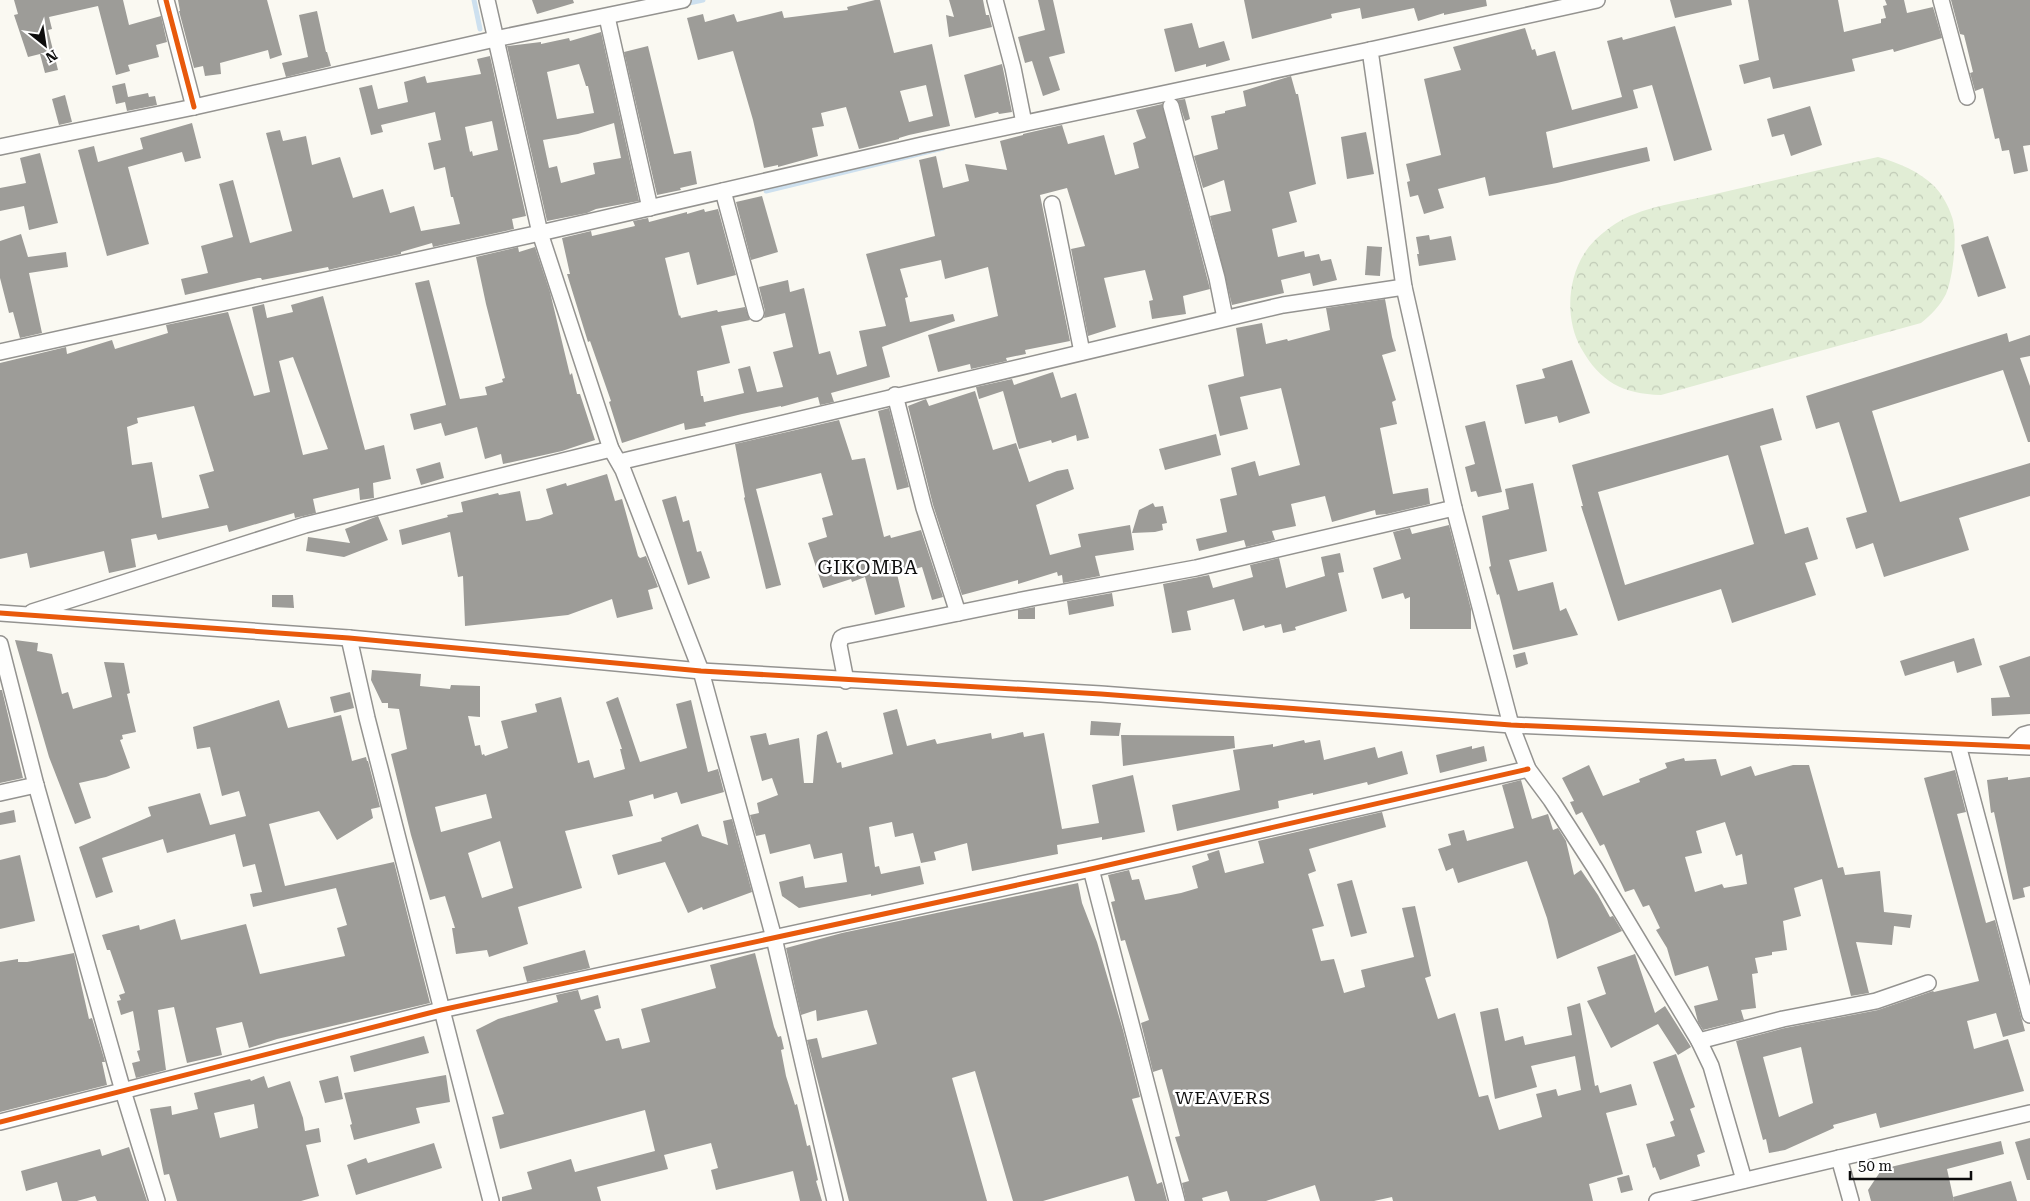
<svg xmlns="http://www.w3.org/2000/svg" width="2030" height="1201" font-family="'Roboto Serif',serif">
<defs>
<pattern id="park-crowns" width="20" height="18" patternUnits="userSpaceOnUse" patternTransform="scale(1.25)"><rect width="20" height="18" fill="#e1edd5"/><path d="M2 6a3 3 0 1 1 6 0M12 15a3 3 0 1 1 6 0" fill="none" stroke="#c0cab6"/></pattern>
</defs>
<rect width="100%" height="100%" fill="#faf9f2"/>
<!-- park -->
<path fill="url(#park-crowns)" d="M1878,157c21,6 41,14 57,30 7,7 14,20 17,30 6,17 1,61 -6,77 -6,12 -15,21 -25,29l-260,72c-38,-1 -61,-13 -80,-47 -16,-28 -14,-70 5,-97 7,-11 22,-23 34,-30 26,-15 62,-19 91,-26 56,-13 111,-26 167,-38z"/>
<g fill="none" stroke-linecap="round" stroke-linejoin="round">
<!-- stream -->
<g stroke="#cde0ef" stroke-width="5">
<polyline points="474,0 480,29"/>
<polyline points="684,4 703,0"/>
<polyline points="766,191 943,148"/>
</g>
</g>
<!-- building -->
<g fill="#9d9c98" fill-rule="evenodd">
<polygon points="14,0 123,0 129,25 161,16 167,42 156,45 159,57 128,65 130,71 116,75 98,6 49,17 52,29 48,30 58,70 45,73 40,54 28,57 14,15 18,14"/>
<polygon points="178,0 267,0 282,55 270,59 268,50 220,63 221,74 205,76 203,66 194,68 179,11 180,11"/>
<polygon points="532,0 573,0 574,3 537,14"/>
<path d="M875,0h5l14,53 38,-9 18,82 -41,9 -10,3v1l-40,10 -13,-42 -25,6 3,13 -12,2 6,28 -40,11v-2l-14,3 -11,-48 -20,-69 -35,9 -11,-42 16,-4 2,8 29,-8 3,8 45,-11 2,7 64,-8 -1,-3zM926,85l7,31 -24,6 -9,-31z"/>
<polygon points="949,0 983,0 986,15 989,15 992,27 949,37 946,15 954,17"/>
<polygon points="1038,0 1053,0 1065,53 1049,57 1060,90 1043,96 1032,61 1025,63 1018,37 1045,30"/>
<polygon points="1244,0 1486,0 1487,6 1444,15 1444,13 1418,21 1414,8 1362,19 1360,8 1331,14 1332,18 1252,39"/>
<polygon points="1670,0 1731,0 1732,5 1675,18"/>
<polygon points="1748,0 1838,0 1844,32 1881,23 1881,19 1886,18 1883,6 1887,5 1885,0 1904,0 1907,13 1933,7 1942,38 1894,52 1893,49 1852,59 1855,71 1773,89 1770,77 1744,84 1739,65 1759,60"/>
<polygon points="1951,0 2030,0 2030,145 2023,146 2028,171 2014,174 2009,150 2002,151 1999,138 1995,139 1983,88 1975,91 1970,73 1973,72 1964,35 1960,34"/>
<polygon points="317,11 326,52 327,52 331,66 286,77 282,63 308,57 299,15"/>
<polygon points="1192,23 1199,48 1224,41 1230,60 1206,67 1206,64 1175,72 1164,29"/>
<polygon points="1675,26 1712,150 1674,161 1652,85 1633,90 1638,108 1546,132 1553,168 1647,147 1650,161 1557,183 1489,196 1485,177 1438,189 1444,208 1424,214 1418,195 1410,197 1407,182 1410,181 1406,164 1441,155 1424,79 1461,70 1453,47 1525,28 1532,50 1535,49 1537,56 1555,51 1572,110 1622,97 1607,41 1622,37 1623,40"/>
<path d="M601,32l38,169 -43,8 -9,4 -40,8 -40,-175 34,-4v2l28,-6 1,3zM579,64l7,22h2l6,27 -37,6 -10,-47zM614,123l7,35 -28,5 2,11 -34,9 -4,-17 -8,2 -6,-28 35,-6z"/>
<polygon points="648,46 674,154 691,151 697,184 680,188 681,190 657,195 624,52"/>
<path d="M490,56l36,160 -14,3 2,10 -81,18 -1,-4 -31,9v2l-69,15 -3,1 -1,-3 -66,13 -1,-2h-3l-73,17 -4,-16 27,-6 -7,-27 32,-9 -14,-53 14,-4 17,63 42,-12 -26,-98 14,-3 3,11 23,-5 6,29 28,-8 13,41 30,-9 7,24 24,-7 7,25 39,-7 -7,-27h-2l-6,-30 -11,3 -6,-27 13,-3 -6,-28 -54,13 2,7 -12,3 -12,-47 13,-3 6,24 30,-7 -4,-20 21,-6 2,7 54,-9 -4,-15zM492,121l6,29 -25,6 -1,-5 -2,1 -5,-25z"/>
<polygon points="1002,64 1012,112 999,114 998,112 975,118 964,75"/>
<polygon points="1291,76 1296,94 1298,94 1316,184 1289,192 1297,222 1272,229 1278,257 1304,251 1305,257 1319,254 1321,261 1331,259 1337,280 1313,286 1310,273 1281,280 1284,293 1232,305 1210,216 1231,211 1224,180 1203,188 1194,156 1218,149 1211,116 1225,113 1225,111 1246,106 1243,91"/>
<polygon points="125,83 128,97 148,93 149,97 155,96 157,105 127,111 125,102 116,104 112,86"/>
<polygon points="65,95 72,122 59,125 52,99"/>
<polygon points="1185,99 1190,119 1185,121 1178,100"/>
<polygon points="1162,104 1210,289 1183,296 1186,314 1152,319 1149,301 1153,300 1145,270 1104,278 1116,327 1088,336 1071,249 1085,246 1067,188 1040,195 1070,341 1025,350 1026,354 1006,358 1007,361 971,369 970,364 938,372 928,335 998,316 988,267 945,279 941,260 900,269 908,297 905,298 910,322 953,314 955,321 882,347 890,377 831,393 834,402 820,405 818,397 781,407 781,406 742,414 705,423 706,426 685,430 684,423 622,443 609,402 611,401 590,341 588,342 567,274 570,274 562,238 591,231 592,236 635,226 633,221 648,218 649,222 687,212 687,214 704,209 705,212 718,209 736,275 697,285 689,252 665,258 679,316 680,315 681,318 717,310 718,312 745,307 750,320 721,326 730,363 697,371 701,396 703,396 704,402 744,393 738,369 750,366 757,392 783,387 773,352 793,347 785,313 764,318 765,311 759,287 788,280 790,292 804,288 819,354 830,351 837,375 867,366 859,331 886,326 866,254 935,236 919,160 936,156 943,188 969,181 965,164 1007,170 1000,141 1023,135 1023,134 1062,125 1068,144 1104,135 1115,175 1139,168 1133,143 1146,138 1136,110"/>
<polygon points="1810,106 1822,145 1791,156 1784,134 1772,137 1767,119"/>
<polygon points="192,123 201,158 185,162 182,152 128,167 149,244 107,256 78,150 94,146 98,162 143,149 140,138"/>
<polygon points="1366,132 1374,174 1347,179 1341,137"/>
<polygon points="40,153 58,223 29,230 24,206 0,211 0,188 26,183 20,158"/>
<polygon points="762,196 778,252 751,260 736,202"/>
<polygon points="21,234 28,257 66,252 68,267 29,273 42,333 20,338 13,312 9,313 0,278 0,241"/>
<polygon points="1429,235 1430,240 1451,236 1456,260 1419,266 1417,254 1419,254 1416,237"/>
<polygon points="1988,236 2006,288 1978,297 1961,245"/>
<polygon points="1367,246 1382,247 1380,276 1365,275"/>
<polygon points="518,247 519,252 535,247 550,292 570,375 572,373 577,394 580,394 595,440 562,451 503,464 501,454 485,459 477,427 445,436 441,423 414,430 410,414 446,405 415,283 429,280 460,399 487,395 485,387 503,382 502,379 505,378 486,304 476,257"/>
<path d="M323,296l42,154 19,-5 7,34 -18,4 1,15 -14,2 -1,-12 -46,11 3,14 -21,5 -1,-5 -65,19 -2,-7 -69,15 -2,-6 -25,5 5,28 -27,6 -5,-22 -74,17 -3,-15 -27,6v-196l66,-16 1,7 45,-14 3,9 53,-16 -2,-8 62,-13 26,84 16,-4 -18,-85 12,-3 3,14 26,-6 -2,-7zM293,357l35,92 -25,6 -24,-94zM194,406l20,65 -15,4 10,33 -47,10 -10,-56 -20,3 -5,-38 11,-4 -1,-5z"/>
<polygon points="1385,299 1392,337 1396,351 1382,355 1396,400 1392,402 1397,424 1380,428 1393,494 1428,488 1430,504 1387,514 1376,515 1375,510 1332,522 1325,496 1291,504 1296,526 1272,531 1275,540 1246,547 1244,540 1199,551 1196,539 1227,532 1220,499 1237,495 1231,468 1255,461 1259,476 1300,465 1281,388 1240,397 1248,429 1220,436 1208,385 1244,376 1236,328 1262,323 1266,344 1287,339 1288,341 1330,330 1326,308"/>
<polygon points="2007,333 2009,342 2030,335 2030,356 2020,358 2030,386 2030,442 2028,442 2003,370 1872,411 1900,502 2030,463 2030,496 1959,518 1969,550 1884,577 1873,543 1856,549 1846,518 1867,512 1839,422 1816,429 1806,396"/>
<polygon points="1572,360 1590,413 1559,423 1557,416 1525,424 1516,385 1545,378 1542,369"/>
<polygon points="1053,372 1061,398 1076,393 1089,438 1077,441 1076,435 1052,443 1051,440 1019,449 1003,391 979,399 976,387 1012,379 1014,385"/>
<polygon points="975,391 993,450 1016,443 1029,482 1057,471 1068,469 1074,489 1036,505 1050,555 1081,547 1078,534 1130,525 1134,550 1095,556 1100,576 1063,583 1062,575 1058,576 1057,572 1018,584 1018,580 962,595 933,505 908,406 926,399 929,406"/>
<polygon points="889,408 909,487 897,490 878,411"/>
<path d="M1773,408l9,32 -22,6 25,88 23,-7 10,32 -13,4 11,32 -84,28 -11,-34 -103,32 -37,-115h2l-11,-41zM1728,455l26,89 -129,41 -27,-93z"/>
<polygon points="839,420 852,460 865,458 884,537 890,535 891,538 921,530 943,597 932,600 922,567 897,574 905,607 875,615 865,577 852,582 851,579 823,588 808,543 827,537 822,518 833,515 821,473 756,489 781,585 766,589 744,498 745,497 735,444"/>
<polygon points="1485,421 1502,492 1478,497 1476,491 1471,492 1465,467 1475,464 1465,426"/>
<polygon points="1216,434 1221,455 1165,470 1159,449"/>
<polygon points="440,462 444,478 421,485 416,469"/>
<polygon points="607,474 615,501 622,499 638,556 640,558 646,556 658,587 648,590 653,609 617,618 612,599 568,615 465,626 463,576 458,577 450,532 402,545 399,530 448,517 447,515 463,512 461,502 498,493 499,495 520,491 526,521 539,519 553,514 546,489 566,483 567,486"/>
<polygon points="1533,483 1547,551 1509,560 1518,591 1553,582 1560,611 1566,608 1578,635 1513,650 1499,594 1497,595 1489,567 1491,566 1482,516 1509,509 1505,489"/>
<polygon points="676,496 683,522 689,520 697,552 701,551 710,578 688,585 662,500"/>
<polygon points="1153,503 1155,507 1163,506 1167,523 1162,524 1163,530 1155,532 1132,533 1139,510"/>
<polygon points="378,516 388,540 344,557 306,551 308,537 350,543 345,529"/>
<polygon points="1449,525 1471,609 1471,629 1410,629 1410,597 1405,599 1403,593 1382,599 1373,568 1401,559 1393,532 1410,528 1412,534"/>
<polygon points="1340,553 1344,572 1338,573 1347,611 1295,627 1296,630 1283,633 1281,624 1265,628 1264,625 1243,631 1234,599 1187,611 1191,630 1172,633 1163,584 1209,575 1213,588 1253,577 1250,565 1279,558 1286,588 1325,576 1321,557"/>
<polygon points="1112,593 1114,606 1069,615 1067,601"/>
<polygon points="272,595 293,595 294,608 272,607"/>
<polygon points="1035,607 1035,619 1018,619 1018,610"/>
<polygon points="1974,638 1982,665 1957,673 1954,661 1905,676 1900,661"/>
<polygon points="15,640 38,643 37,651 52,654 62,694 68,692 73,709 112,697 104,662 124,663 130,693 127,694 136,732 122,735 123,739 120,740 130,768 106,777 79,783 91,818 75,824 49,757"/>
<polygon points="1525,652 1528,664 1516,668 1513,655"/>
<polygon points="2030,656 2030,714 1992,716 1991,698 2010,697 1999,666"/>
<path d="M372,670l49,4 -1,12 30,3 1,-4 29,1v31l-12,-1 7,30 5,-1 2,10 2,-1 1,2 23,-8 -7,-27 36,-9 -2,-8 26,-7 17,66 11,-3 5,18 31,-9 -5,-20h2l-16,-47 12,-5 22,65 47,-14 -11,-44 15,-4 17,72 10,-3 6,23 -43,12 -4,-12 -23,7 -1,-5 -24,7 4,15 -68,15 17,57 -64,19 10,37 -39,13 -2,-7 -31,4 -4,-26h3l-10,-32 -15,4 -19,-65 -20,-81 16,-5 -8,-40 -11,-1v-5h-6l-11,-23zM486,794l6,24 -51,14 -6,-25zM500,841l13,47 -31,10 -14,-45z"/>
<polygon points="0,690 2,690 23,778 0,783"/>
<polygon points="350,692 354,708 334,713 330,697"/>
<polygon points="279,700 288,728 341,715 352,761 366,757 367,761 368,761 380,807 371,809 373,818 337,840 319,811 269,824 285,886 394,862 430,1003 277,1039 249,1048 242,1022 216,1028 222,1055 187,1063 174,1007 158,1010 166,1070 136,1078 132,1063 140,1061 137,1051 140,1050 133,1011 121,1015 117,1001 121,1000 119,995 125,993 110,950 107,950 102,935 139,925 140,930 175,919 181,940 246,924 260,974 345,956 337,928 347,925 336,888 253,907 250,894 262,892 255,864 243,867 235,834 167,853 163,839 102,858 113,892 96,898 79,847 151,816 148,807 200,793 210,825 246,816 239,791 222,796 210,747 197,749 193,727"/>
<polygon points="897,709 907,746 935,739 937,744 991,733 992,739 1023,732 1024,737 1044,733 1062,829 1099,823 1092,785 1133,775 1145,832 1102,840 1102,837 1057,845 1058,854 972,871 967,843 934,852 936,860 921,863 913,833 895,837 892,822 869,827 875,867 879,866 881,874 920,866 924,884 871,896 871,894 799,908 782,896 779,882 803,876 805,888 847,882 842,853 814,859 810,844 770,854 765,834 756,836 750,815 759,813 757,803 778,795 772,778 762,781 750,736 766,733 769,745 799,738 804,783 813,783 817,735 827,731 837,763 841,762 842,768 893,754 883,713"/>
<polygon points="1091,721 1121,723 1119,736 1090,735"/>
<polygon points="1121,735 1234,736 1235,748 1123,766"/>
<polygon points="1304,740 1305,743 1320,740 1324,760 1375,747 1378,758 1402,751 1408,774 1368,785 1367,782 1313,795 1313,793 1278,801 1279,808 1177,831 1172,805 1240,790 1233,750 1273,744 1273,747"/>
<polygon points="1472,746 1472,749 1484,746 1487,761 1440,773 1436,755"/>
<path d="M1684,758l1,3 31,-2 5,17 30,-10 4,10 38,-11h16l29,103 5,-1 2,8 35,-4 4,41 28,3 -2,13 -16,-2 -2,19 -36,-3 13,51 -18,3 -29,-117 -28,9 7,28 -18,5 4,29 -15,2v3l-17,3 3,15 -6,1 4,34 -15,2 3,10 -41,10 -5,-8 -4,-16 24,-6 -10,-34 -33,10 -8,-28 -11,-18 4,-2 -11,-23 -6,2 -9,-18 -9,3 -21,-48 -4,2 -18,-34 -6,3 -6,-13 4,-1 -12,-23 27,-13 14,31 37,-14 -1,-3 28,-11 -2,-5zM1725,822l11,34 6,-2 5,30 -23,4 -2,-4 -27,8 -10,-35 17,-4 -6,-22z"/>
<path d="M1955,770l11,42 -9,2 29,109 9,-3 30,111 -22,6 -7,-24 -29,8 7,28 34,-10 16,52 -144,37 -4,-15 -43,12 1,3 -49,22 -16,3 -3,-14 -3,1 -27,-99 49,-13 93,-18 55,-19 1,1 45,-11 -55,-203zM1801,1047l12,56 -34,14 -16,-60z"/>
<polygon points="2008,777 2008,780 2030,777 2030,886 2023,888 2025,897 2013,900 1994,812 1991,813 1987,780"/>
<polygon points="1521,780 1532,819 1548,814 1553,830 1558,828 1566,841 1574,875 1581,870 1598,895 1610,917 1613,916 1622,931 1557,959 1547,918 1527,861 1458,883 1453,868 1446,871 1438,849 1451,845 1448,834 1464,830 1467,841 1514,828 1502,785"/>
<polygon points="14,810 16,822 0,825 0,813"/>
<polygon points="1382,812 1386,827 1309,849 1316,871 1308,874 1324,926 1312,929 1321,961 1334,959 1344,993 1365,987 1361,970 1414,957 1402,908 1415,906 1431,976 1425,978 1438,1019 1455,1013 1479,1097 1488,1095 1499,1130 1542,1117 1536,1094 1556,1089 1558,1096 1581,1090 1575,1056 1531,1066 1537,1087 1495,1099 1480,1012 1498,1008 1505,1041 1523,1036 1525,1045 1572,1035 1567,1007 1580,1003 1595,1086 1598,1085 1600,1093 1631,1084 1637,1105 1606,1113 1623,1174 1589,1184 1593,1201 1393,1201 1392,1197 1374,1201 1320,1201 1315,1185 1266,1201 1230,1201 1227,1191 1202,1198 1203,1201 1186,1201 1182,1183 1189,1181 1175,1137 1180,1136 1162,1069 1153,1072 1141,1023 1149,1020 1125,940 1121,941 1111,902 1115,901 1108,875 1129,870 1132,880 1139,879 1145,900 1181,893 1198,888 1192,866 1209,860 1207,854 1219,850 1225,873 1264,863 1258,841"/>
<polygon points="732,819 752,892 703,910 702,907 688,913 665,862 618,875 612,855 662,841 661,838 698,824 702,836 728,845 723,821"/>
<polygon points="20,855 35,921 0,929 0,860"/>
<polygon points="1352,880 1367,933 1351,937 1337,884"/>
<polygon points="1078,883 1082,903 1097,942 1123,1030 1140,1097 1132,1099 1157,1184 1162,1182 1167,1201 1135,1201 1128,1176 1043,1201 1013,1201 975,1071 952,1078 987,1201 849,1201 807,1040 817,1038 822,1058 877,1044 867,1010 817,1021 816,1010 801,1015 786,948 842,933"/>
<polygon points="585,950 590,968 527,982 523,967"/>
<polygon points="74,953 89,1019 92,1018 104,1058 105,1062 102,1062 107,1085 0,1112 0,962 18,959 18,962 27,962"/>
<polygon points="755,953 774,1027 778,1037 781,1036 784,1049 781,1050 786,1076 795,1105 797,1104 807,1146 810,1145 818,1180 816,1181 822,1201 800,1201 793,1171 716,1190 711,1170 718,1168 711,1143 664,1155 668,1169 597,1187 601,1201 502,1201 502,1197 532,1189 527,1172 571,1159 575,1172 655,1151 645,1110 500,1149 492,1117 504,1114 476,1030 498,1019 558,1002 556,995 578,990 581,1000 598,995 601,1008 594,1010 606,1041 619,1038 622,1049 650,1042 641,1009 716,988 710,965"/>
<polygon points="1635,954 1655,1013 1665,1006 1691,1047 1678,1055 1658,1024 1611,1048 1587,1001 1606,994 1597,967"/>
<polygon points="424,1036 429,1053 354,1072 350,1056"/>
<polygon points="1676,1054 1695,1107 1690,1109 1705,1152 1697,1155 1700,1166 1660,1180 1655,1167 1653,1168 1646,1144 1675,1136 1670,1122 1674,1120 1653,1062"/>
<polygon points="446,1075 450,1102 416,1108 420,1123 354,1140 350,1125 352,1124 344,1093"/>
<path d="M264,1076l4,12 22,-7 13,37 2,13 14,-3 2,14 -15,3 13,51 -18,5h-124l-8,-27 -5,1 -14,-66 21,-3 1,9 26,-6 -4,-16 56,-14 1,2zM254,1104l4,24 -38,10 -6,-25z"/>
<polygon points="338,1076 343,1099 325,1103 319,1081"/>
<polygon points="2030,1138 2030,1180 2027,1180 2015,1142"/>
<polygon points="2001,1141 2004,1154 1947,1169 1954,1201 1871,1201 1868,1190 1882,1169"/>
<polygon points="434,1143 442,1168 356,1195 347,1165 366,1158 368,1163"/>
<polygon points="129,1147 147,1201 97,1201 95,1196 77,1201 62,1201 57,1182 26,1191 21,1171 100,1149 102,1156"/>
<polygon points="1629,1175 1633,1190 1621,1193 1617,1178"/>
<polygon points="2011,1181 2017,1201 1954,1201 1953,1197"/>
</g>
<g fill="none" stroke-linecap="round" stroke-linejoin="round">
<defs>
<g id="minor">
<polyline points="166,0 194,107"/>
<polyline points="487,0 540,233 611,449 623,470 701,671 774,938 835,1201"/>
<polyline points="995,0 1013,68 1024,123"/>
<polyline points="1597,0 1370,50 1404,287 1454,508 1511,725 1528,769 1551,800 1595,868 1699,1041 1711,1066 1744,1180"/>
<polyline points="1941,0 1967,97"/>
<polyline points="607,17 650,208"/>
<polyline points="1171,106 1217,278 1225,318"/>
<polyline points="0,147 194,107 495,39 683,0"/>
<polyline points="723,191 756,313"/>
<polyline points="1052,204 1082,352"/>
<polyline points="0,352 540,233 922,145 1370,50"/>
<polyline points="895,395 924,508 958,613"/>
<polyline points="619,462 1283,305 1404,287"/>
<polyline points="32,612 305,525 611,449"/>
<polyline points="0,613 349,638 701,671 1101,694 1511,725 2030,747"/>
<polyline points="349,638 367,718 491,1201"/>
<polyline points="0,644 36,785 123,1091 157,1201"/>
<polyline points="846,681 839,645 841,638 845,636 1032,598 1196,568 1454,508"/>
<polyline points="1958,745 2030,1015"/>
<polyline points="2012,746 2023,735 2030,733"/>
<polyline points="0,793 36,785"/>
<polyline points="1091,869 1177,1201"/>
<polyline points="1699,1041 1783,1019 1876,1001 1928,983"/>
<polyline points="0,1122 441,1010 1091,869 1528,769"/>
<polyline points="1839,1158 1851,1201"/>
<polyline points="1657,1201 2030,1113"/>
</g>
</defs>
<!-- minor casing -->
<use href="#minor" stroke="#949390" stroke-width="18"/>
<!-- minor -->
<use href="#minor" stroke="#fefefd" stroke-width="15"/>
<defs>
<g id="cycleway">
<polyline points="166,0 194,107"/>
<polyline points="0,613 349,638 701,671 1101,694 1511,725 2030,747"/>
<polyline points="0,1122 441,1010 1091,869 1528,769"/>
</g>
</defs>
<!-- cycleway casing -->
<use href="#cycleway" stroke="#fff" stroke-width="8"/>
<!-- cycleway -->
<use href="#cycleway" stroke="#e8590c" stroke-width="5"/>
</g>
<g text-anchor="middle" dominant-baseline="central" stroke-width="5" stroke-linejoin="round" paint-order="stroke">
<!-- neighbourhood labels -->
<g font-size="18" letter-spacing="1" fill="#0d0d0d" stroke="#fff">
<text x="1223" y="1097">WEAVERS</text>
</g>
<!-- quarter labels -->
<g font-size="19" letter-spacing="1" fill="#0d0d0d" stroke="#fff">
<text x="868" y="567">GIKOMBA</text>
</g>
</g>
<!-- north arrow -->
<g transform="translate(45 45) rotate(150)" stroke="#ffffff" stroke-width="4" paint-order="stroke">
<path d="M0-4L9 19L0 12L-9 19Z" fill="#0d0d0d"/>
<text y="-8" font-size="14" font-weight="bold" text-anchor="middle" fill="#0d0d0d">N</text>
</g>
<!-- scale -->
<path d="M1850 1171v8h121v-8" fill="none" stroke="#0d0d0d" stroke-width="2.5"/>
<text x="1858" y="1171" font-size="15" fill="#0d0d0d" stroke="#ffffff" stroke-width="4" paint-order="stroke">50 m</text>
</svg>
